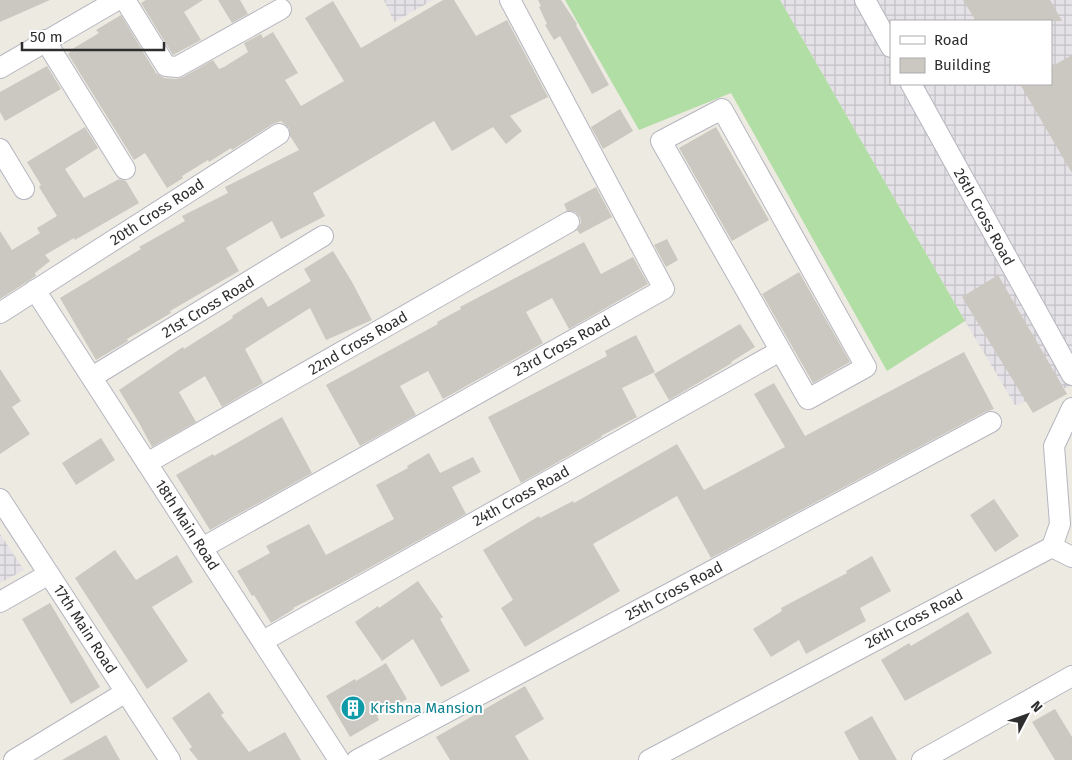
<svg xmlns="http://www.w3.org/2000/svg" width="1072" height="760" font-family="'Fira Sans',sans-serif">
<defs>
<pattern id="industrial-grid" width="8" height="8" patternUnits="userSpaceOnUse" patternTransform="scale(1.25)"><rect width="8" height="8" fill="#e4e1e7"/><path d="M0 4h8M4 0v8" fill="none" stroke="#c4c1c6"/></pattern>
</defs>
<rect width="100%" height="100%" fill="#edeae2"/>
<!-- industrial -->
<g fill="url(#industrial-grid)" fill-rule="evenodd">
<polygon points="384,0 433,0 394,22"/>
<path d="M780,0h292v386l-57,19 -50,-84zM891,21h160v63h-160z"/>
<polygon points="0,534 24,570 0,583"/>
</g>
<!-- grass -->
<polygon fill="#b1dea4" points="565,0 780,0 965,321 887,371 731,93 639,130"/>
<!-- building -->
<g fill="#cac8c0">
<polygon points="0,0 50,0 0,22"/>
<polygon points="146,0 203,0 184,12 201,40 173,55 141,3"/>
<polygon points="218,0 240,0 248,14 232,23"/>
<polygon points="443,0 454,0 476,36 507,20 548,97 510,116 522,131 506,144 493,127 452,151 434,121 313,193 325,216 281,239 272,221 226,248 239,271 170,311 171,313 127,339 128,341 96,360 60,298 141,249 139,247 185,221 182,216 228,193 225,187 299,150 290,136 289,128 281,121 273,124 232,150 231,148 209,162 208,160 182,176 183,178 167,188 145,153 134,160 68,54 70,52 69,51 99,33 96,30 121,15 156,73 164,78 176,79 183,77 213,60 219,69 224,67 248,52 244,43 261,34 263,38 273,32 298,73 285,80 301,106 344,81 305,18 333,1 361,48"/>
<polygon points="538,0 561,0 577,24 576,25 609,85 592,94 560,36 554,40 545,25 547,24 539,7 541,6"/>
<polygon points="963,0 1050,0 1062,21 976,21"/>
<polygon points="1072,55 1072,173 1020,84 1051,84 1051,67"/>
<polygon points="47,66 61,89 5,121 0,112 0,92"/>
<polygon points="620,109 633,131 603,149 591,127"/>
<polygon points="85,127 98,148 65,169 84,198 119,179 126,181 139,203 75,240 74,238 45,255 50,261 35,273 36,276 0,299 0,231 12,250 40,233 37,228 57,216 39,187 41,185 27,162"/>
<polygon points="716,127 769,220 732,241 679,148"/>
<polygon points="596,187 612,217 580,234 577,230 581,223 580,217 575,212 567,211 564,204"/>
<polygon points="667,239 678,260 666,267 654,245"/>
<polygon points="584,242 601,274 633,257 648,284 569,329 552,298 526,312 543,343 443,399 428,371 400,386 416,415 360,446 326,385 438,324 437,322 461,309 460,307"/>
<polygon points="333,251 352,282 372,320 326,340 310,308 245,349 263,383 222,407 205,376 179,392 196,422 152,447 138,421 119,390 183,347 184,349 233,318 232,316 262,297 268,307 311,281 304,269"/>
<polygon points="799,272 850,362 813,383 762,294"/>
<polygon points="998,275 1067,394 1033,413 962,297"/>
<polygon points="740,324 755,347 731,362 732,363 669,400 654,374"/>
<polygon points="636,335 655,372 622,388 637,417 601,436 602,437 521,483 488,417 607,356 605,351"/>
<polygon points="964,352 994,409 985,412 711,558 677,496 593,544 620,591 525,647 501,608 513,600 483,550 539,516 540,518 573,501 574,503 677,444 704,490 785,447 754,394 774,383 805,436"/>
<polygon points="0,369 21,401 12,407 30,434 0,454"/>
<polygon points="282,417 312,473 210,530 176,475 213,454 214,456"/>
<polygon points="101,438 115,460 76,485 62,463"/>
<polygon points="429,453 440,473 473,457 481,472 452,487 466,514 340,584 293,608 294,609 271,623 254,595 252,596 237,571 270,553 266,546 309,524 326,555 394,519 376,485 408,468 407,466"/>
<polygon points="994,499 1019,536 995,552 970,515"/>
<polygon points="115,550 136,580 177,555 193,582 152,607 188,661 147,689 75,578"/>
<polygon points="872,556 891,591 860,608 866,621 806,654 799,640 771,657 753,629 782,611 781,608 847,573 846,571"/>
<polygon points="418,581 443,617 440,619 470,671 441,687 413,639 382,661 355,622 378,606 379,608"/>
<polygon points="50,603 100,687 71,704 22,619"/>
<polygon points="968,612 992,653 905,701 881,660 909,643 911,646"/>
<polygon points="386,663 407,699 377,716 379,720 350,737 326,696 355,679 356,681"/>
<polygon points="525,686 544,719 515,736 529,760 450,760 436,737"/>
<polygon points="209,692 224,713 221,715 249,752 285,732 301,760 198,760 189,749 192,747 172,718"/>
<polygon points="1055,709 1072,737 1072,760 1055,760 1032,722"/>
<polygon points="872,716 897,760 859,760 844,732"/>
<polygon points="106,735 120,760 62,760"/>
</g>
<g fill="none" stroke-linecap="round" stroke-linejoin="round">
<defs>
<g id="minor">
<polyline points="125,0 166,66 177,67 281,9"/>
<polyline points="865,0 891,47"/>
<polyline points="45,40 125,169"/>
<polyline points="0,68 117,0"/>
<polyline points="911,84 1072,375"/>
<polygon points="722,109 866,367 808,399 661,141"/>
<polyline points="0,149 24,189"/>
<polyline points="35,290 339,760"/>
<polyline points="0,313 279,134"/>
<polyline points="92,377 323,236"/>
<polyline points="147,463 569,222"/>
<polyline points="0,499 170,760"/>
<polyline points="1052,547 1072,557"/>
<polyline points="202,548 664,289 510,0"/>
<polyline points="0,602 49,574"/>
<polyline points="263,641 780,351"/>
<polyline points="14,760 126,692"/>
<polyline points="357,760 991,422"/>
<polyline points="649,760 1052,547 1060,524 1054,446 1072,408"/>
<polyline points="922,760 1072,676"/>
</g>
</defs>
<!-- minor casing -->
<use href="#minor" stroke="#b5b6c0" stroke-width="22"/>
<!-- minor -->
<use href="#minor" stroke="#fff" stroke-width="20"/>
</g>
<!-- icons -->
<defs>
<symbol id="building-disc" viewBox="-11 -11 22 22"><circle r="9.5" fill="#0f9aa8" stroke="#fff"/><path d="M-4-6H4V6H1V3H-1V6H-4ZM-2.5-4.3h1.7v1.8h-1.7ZM.8-4.3h1.7v1.8H.8ZM-2.5-1h1.7V.8h-1.7ZM.8-1h1.7V.8H.8Z" fill="#fff"/></symbol>
</defs>
<g fill-rule="evenodd">
<use href="#building-disc" x="339" y="694" width="28" height="28"/>
</g>
<g text-anchor="middle" dominant-baseline="central" stroke-width="4" stroke-linejoin="round" paint-order="stroke">
<!-- street labels -->
<g font-size="15" fill="#2e2e2e" stroke="#fff">
<text transform="translate(157 212) rotate(-33)">20th Cross Road</text>
<text transform="translate(984 217) rotate(61)">26th Cross Road</text>
<text transform="translate(208 307) rotate(-31)">21st Cross Road</text>
<text transform="translate(358 343) rotate(-30)">22nd Cross Road</text>
<text transform="translate(562 346) rotate(-29)">23rd Cross Road</text>
<text transform="translate(521 496) rotate(-29)">24th Cross Road</text>
<text transform="translate(187 525) rotate(57)">18th Main Road</text>
<text transform="translate(674 591) rotate(-28)">25th Cross Road</text>
<text transform="translate(914 619) rotate(-28)">26th Cross Road</text>
<text transform="translate(85 629) rotate(57)">17th Main Road</text>
</g>
<!-- culture labels -->
<g font-size="15" fill="#0d838f" stroke="#fff" text-anchor="start">
<text x="370" y="708">Krishna Mansion</text>
</g>
</g>
<!-- legend -->
<rect x="890" y="20" width="162" height="65" fill="#ffffff" stroke="#ababab"/>
<rect x="900" y="36" width="25" height="8" fill="#ffffff" stroke="#ababab"/>
<text x="934" y="45" font-size="15" fill="#2e2e2e">Road</text>
<rect x="900" y="58" width="25" height="15" fill="#cac8c0" stroke="#ababab"/>
<text x="934" y="70" font-size="15" fill="#2e2e2e">Building</text>
<!-- north arrow -->
<g transform="translate(1027 715) rotate(49)" stroke="#ffffff" stroke-width="4" paint-order="stroke">
<path d="M0-4L9 19L0 12L-9 19Z" fill="#2e2e2e"/>
<text y="-8" font-size="14" font-weight="bold" text-anchor="middle" fill="#2e2e2e">N</text>
</g>
<!-- scale -->
<path d="M22 42v8h142v-8" fill="none" stroke="#2e2e2e" stroke-width="2.5"/>
<text x="30" y="42" font-size="15" fill="#2e2e2e" stroke="#ffffff" stroke-width="4" paint-order="stroke">50 m</text>
</svg>
